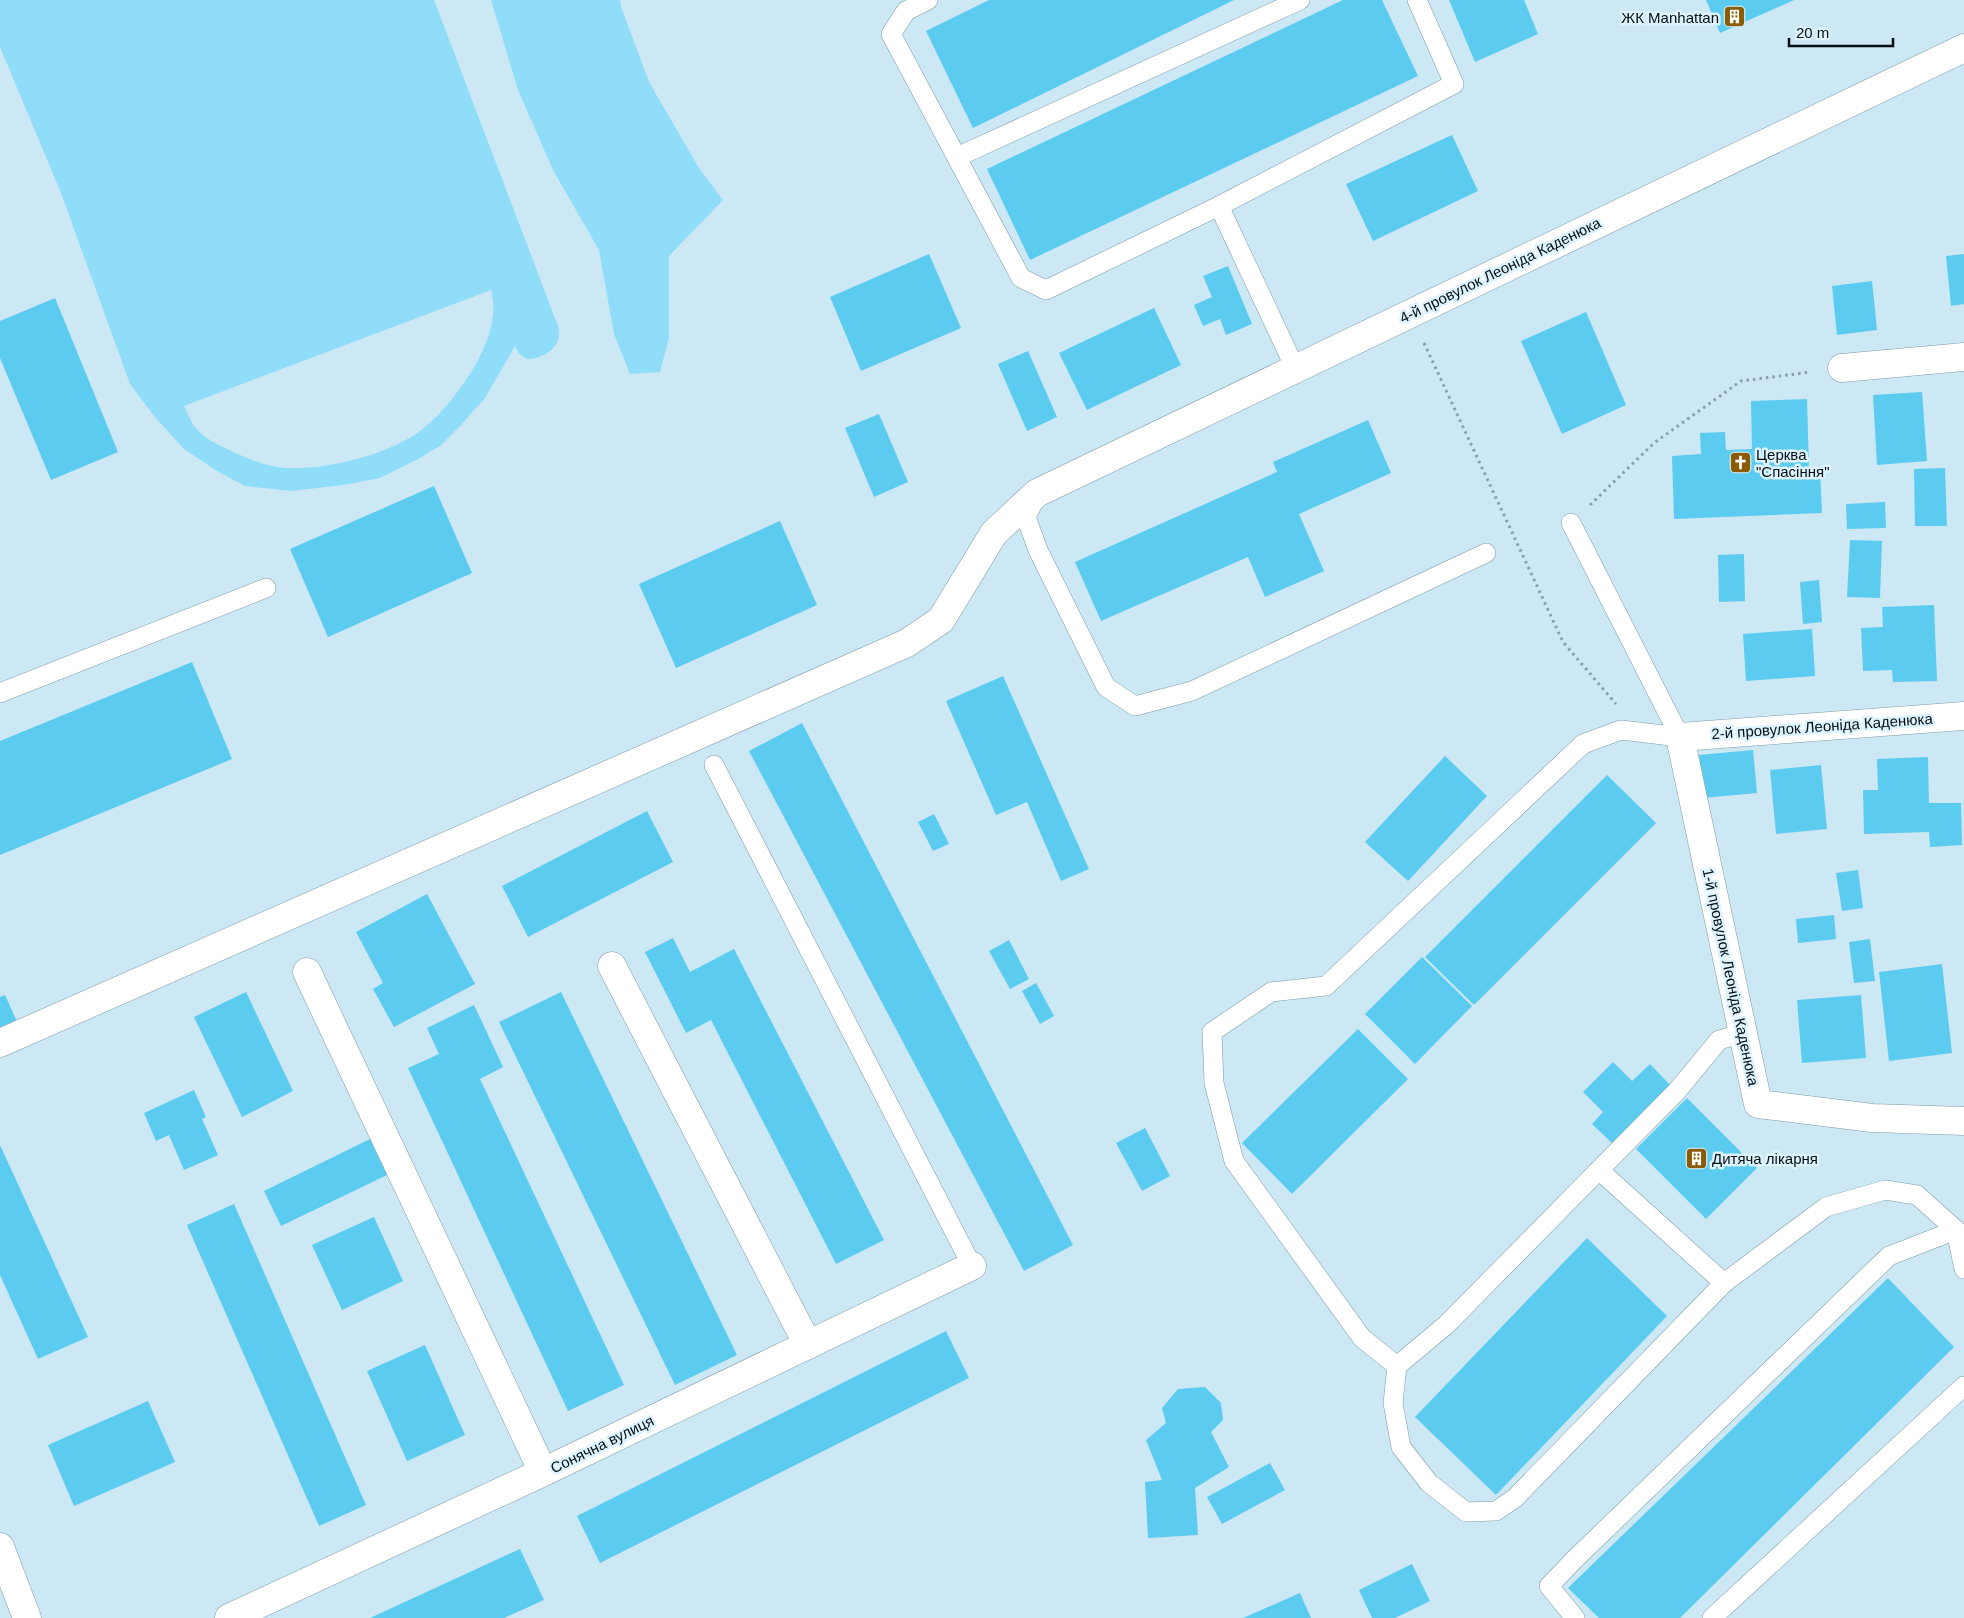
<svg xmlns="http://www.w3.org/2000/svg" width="1964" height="1618" font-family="Arial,sans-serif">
<rect width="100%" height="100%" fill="#cbe8f4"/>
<!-- green -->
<g fill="#90ddfa" fill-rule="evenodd">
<path d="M0,0h434l124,326c6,20 -13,33 -31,33l-8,-5 -4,-8 -30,52 -24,27 -21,21 -24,14 -36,18 -37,7 -52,6 -46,-5 -28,-15 -33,-22 -30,-33 -24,-32 -69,-191 -61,-146zM491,290c7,25 -2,49 -14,72 -12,21 -28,43 -46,60 -32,31 -101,48 -145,46 -20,-1 -39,-10 -57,-18 -11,-5 -25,-12 -32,-21 -6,-5 -9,-16 -13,-23z"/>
<polygon points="491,0 620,0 621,7 649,82 699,168 723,200 669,256 669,338 660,372 630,374 614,334 599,250 553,170 518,90"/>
</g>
<!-- building -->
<g fill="#5ccbf0">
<polygon points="989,0 1234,0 973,128 926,31"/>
<polygon points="1343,0 1382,0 1418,76 1030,260 987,169"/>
<polygon points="1449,0 1524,0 1538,34 1475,62"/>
<polygon points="1706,0 1794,0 1720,33"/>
<polygon points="1452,135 1478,191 1373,241 1346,184"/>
<polygon points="929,254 961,328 861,371 830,297"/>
<polygon points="1964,254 1964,304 1951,306 1946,256"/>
<polygon points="1228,266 1252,324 1226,335 1220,319 1203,326 1194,305 1212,297 1203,276"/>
<polygon points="1872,281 1877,330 1837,335 1832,286"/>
<polygon points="55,298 118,452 51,480 0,358 0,321"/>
<polygon points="1154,308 1181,365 1087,410 1059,353"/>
<polygon points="1586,312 1626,405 1562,434 1521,341"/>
<polygon points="1028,351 1057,417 1027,431 998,364"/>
<polygon points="1922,392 1927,461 1877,465 1873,395"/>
<polygon points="1807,399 1809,470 1820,470 1822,513 1674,519 1672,456 1701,454 1700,433 1725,432 1726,450 1752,449 1751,401"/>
<polygon points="879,414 908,482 874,497 845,428"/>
<polygon points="1368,420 1391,473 1299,514 1324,571 1265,597 1248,557 1101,621 1075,562 1277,472 1273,462"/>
<polygon points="1945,468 1947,526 1915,526 1914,469"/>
<polygon points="434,486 472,573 328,637 290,549"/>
<polygon points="1885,502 1886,528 1847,529 1846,504"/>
<polygon points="780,521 817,605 676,668 639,584"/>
<polygon points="1850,540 1882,541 1880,598 1847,597"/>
<polygon points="1744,554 1745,601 1719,602 1718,555"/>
<polygon points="1819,580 1822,622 1803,624 1800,582"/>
<polygon points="1934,605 1937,681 1893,682 1892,670 1863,671 1861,628 1883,627 1882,607"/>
<polygon points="1812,629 1815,676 1746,681 1743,634"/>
<polygon points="192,662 232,759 0,855 0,741"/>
<polygon points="1003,676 1089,869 1061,881 1027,802 996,815 946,701"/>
<polygon points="802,723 1073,1245 1024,1271 749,751"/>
<polygon points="1753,750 1757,793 1703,798 1699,755"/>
<polygon points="1445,756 1487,796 1408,881 1365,842"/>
<polygon points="1928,757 1929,803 1961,803 1962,845 1930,847 1929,832 1864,834 1863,790 1878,790 1877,759"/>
<polygon points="1821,765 1827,829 1776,834 1770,770"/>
<polygon points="1607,775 1656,823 1474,1005 1425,957"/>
<polygon points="647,811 673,862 528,937 502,886"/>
<polygon points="934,814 949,844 933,851 918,822"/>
<polygon points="1858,870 1863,908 1842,911 1836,873"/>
<polygon points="427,894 475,984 394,1027 373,989 383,983 356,932"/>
<polygon points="1834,915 1836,939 1798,943 1796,919"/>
<polygon points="673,938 690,972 734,949 884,1240 836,1264 711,1020 686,1033 645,952"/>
<polygon points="1870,939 1875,981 1854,983 1849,942"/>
<polygon points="1009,940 1029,979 1010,989 989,951"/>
<polygon points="1422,957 1472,1006 1415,1064 1365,1014"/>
<polygon points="1942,964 1952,1053 1889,1061 1879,972"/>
<polygon points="1036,983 1054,1016 1040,1024 1022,991"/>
<polygon points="246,992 293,1091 242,1117 194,1017"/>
<polygon points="561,992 737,1355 675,1385 499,1022"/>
<polygon points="5,995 21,1031 0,1040 0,997"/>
<polygon points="1861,995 1866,1058 1802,1063 1797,1000"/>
<polygon points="474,1005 503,1067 480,1079 624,1385 568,1411 408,1068 439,1054 427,1028"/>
<polygon points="1358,1029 1408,1079 1292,1194 1242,1143"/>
<polygon points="1613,1062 1632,1081 1650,1064 1670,1085 1612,1143 1592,1124 1603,1112 1583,1092"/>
<polygon points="194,1090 206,1117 202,1119 218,1155 184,1170 169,1135 156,1141 144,1113"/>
<polygon points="1687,1098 1757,1168 1706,1219 1636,1149"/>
<polygon points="1145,1128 1170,1176 1142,1191 1116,1143"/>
<polygon points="370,1139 387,1175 281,1226 264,1191"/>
<polygon points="0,1145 88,1337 38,1359 0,1275"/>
<polygon points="234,1204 366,1505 319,1526 187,1225"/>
<polygon points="374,1217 403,1281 342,1310 312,1245"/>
<polygon points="1587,1238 1667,1316 1496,1495 1415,1417"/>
<polygon points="1888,1278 1954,1347 1680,1618 1599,1618 1568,1588"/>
<polygon points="946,1331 969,1378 600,1563 577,1516"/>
<polygon points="425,1345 465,1435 407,1461 367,1371"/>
<polygon points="1205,1387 1221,1403 1223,1420 1211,1432 1229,1467 1195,1488 1198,1535 1148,1538 1145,1482 1162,1480 1146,1440 1166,1423 1162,1408 1178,1389"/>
<polygon points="148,1401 175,1462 74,1506 48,1445"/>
<polygon points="1270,1463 1285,1490 1222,1524 1207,1497"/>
<polygon points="520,1549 544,1600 504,1618 370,1618"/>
<polygon points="1412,1564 1430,1601 1395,1618 1372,1618 1359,1590"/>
<polygon points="1300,1593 1311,1618 1243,1618"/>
</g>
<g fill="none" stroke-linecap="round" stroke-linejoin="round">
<defs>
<g id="lane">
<polyline points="928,0 906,11 891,34 1021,278 1046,290 1219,206 1295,368"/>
<polyline points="957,157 1300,0"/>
<polyline points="1219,206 1454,84 1417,0"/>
<polyline points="1035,499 1026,517 1038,550 1106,687 1135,706 1192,691 1486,553"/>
<polyline points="1571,523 1680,737"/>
<polyline points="0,693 266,588"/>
<polyline points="1680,737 1621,730 1583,744 1326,986 1271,992 1212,1032 1214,1083 1234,1161 1362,1338 1397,1366 1446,1325 1677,1091 1719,1040 1743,1033"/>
<polyline points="714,765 972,1266"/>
<polyline points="1724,1283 1826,1207 1885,1190 1917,1195 1956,1230 1964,1269"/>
<polyline points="1397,1366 1393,1403 1401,1447 1429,1483 1466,1512 1496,1511 1515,1498 1724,1283 1599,1170"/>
<polyline points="1575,1618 1549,1586 1576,1558 1889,1256 1956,1230"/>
<polyline points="1712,1618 1964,1386"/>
</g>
<g id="street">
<polyline points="1842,368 1964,357"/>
<polyline points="1964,716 1680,737 1758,1104 1872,1118 1964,1121"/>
<polyline points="612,966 808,1345"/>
<polyline points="307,972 543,1472"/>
<polyline points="0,1043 907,643 941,620 994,533 1037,493 1964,48"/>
<polyline points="0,1547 27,1618"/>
<polyline points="229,1618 537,1475 972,1266"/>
</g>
</defs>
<!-- lane casing -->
<use href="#lane" stroke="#7e9aa4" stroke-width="20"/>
<!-- street casing -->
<use href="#street" stroke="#7e9aa4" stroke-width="29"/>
<!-- path -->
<g stroke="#889fa8" stroke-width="3" stroke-dasharray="2.5 4" stroke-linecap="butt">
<polyline points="1424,343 1563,642 1616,704"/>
<polyline points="1590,505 1654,443 1741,381 1811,372"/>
</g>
<!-- lane -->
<use href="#lane" stroke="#fff" stroke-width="19"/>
<!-- street -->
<use href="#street" stroke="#fff" stroke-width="28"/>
</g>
<!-- icons -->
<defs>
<symbol id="building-square" viewBox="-11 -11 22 22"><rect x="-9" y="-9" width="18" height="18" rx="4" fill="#8b5b03" stroke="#ddf4fe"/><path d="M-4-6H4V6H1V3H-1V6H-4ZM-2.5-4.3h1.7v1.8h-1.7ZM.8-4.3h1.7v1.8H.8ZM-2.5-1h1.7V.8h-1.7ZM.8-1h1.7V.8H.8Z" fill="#fff"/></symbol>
<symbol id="church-square" viewBox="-11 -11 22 22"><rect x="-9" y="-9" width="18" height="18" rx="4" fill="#8b5b03" stroke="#ddf4fe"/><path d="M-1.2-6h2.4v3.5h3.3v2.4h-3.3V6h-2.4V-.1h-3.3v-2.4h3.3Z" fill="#fff"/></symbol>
</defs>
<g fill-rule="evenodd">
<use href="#building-square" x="1722" y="4" width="25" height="25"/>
<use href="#church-square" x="1728" y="450" width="25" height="25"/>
<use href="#building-square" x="1684" y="1146" width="25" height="25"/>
</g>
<g text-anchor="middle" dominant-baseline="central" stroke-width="5" stroke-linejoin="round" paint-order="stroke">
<!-- poi labels -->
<g font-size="15" fill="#050f13" stroke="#ddf4fe" text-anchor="start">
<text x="1719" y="17" text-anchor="end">ЖК Manhattan</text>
<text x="1756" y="454">Церква<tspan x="1756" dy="17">"Спасіння"</tspan></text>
<text x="1712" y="1158">Дитяча лікарня</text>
</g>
<!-- street labels -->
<g font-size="15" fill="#050f13" stroke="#ddf4fe">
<text transform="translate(1500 270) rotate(-26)">4-й провулок Леоніда Каденюка</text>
<text transform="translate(1822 726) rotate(-4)">2-й провулок Леоніда Каденюка</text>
<text transform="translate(1731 977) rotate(78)">1-й провулок Леоніда Каденюка</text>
<text transform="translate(602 1444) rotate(-26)">Сонячна вулиця</text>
</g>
</g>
<!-- scale -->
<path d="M1789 38v8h104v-8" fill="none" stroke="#050f13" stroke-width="2.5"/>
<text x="1796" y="38" font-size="15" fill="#050f13" stroke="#ddf4fe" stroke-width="4" paint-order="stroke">20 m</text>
</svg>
